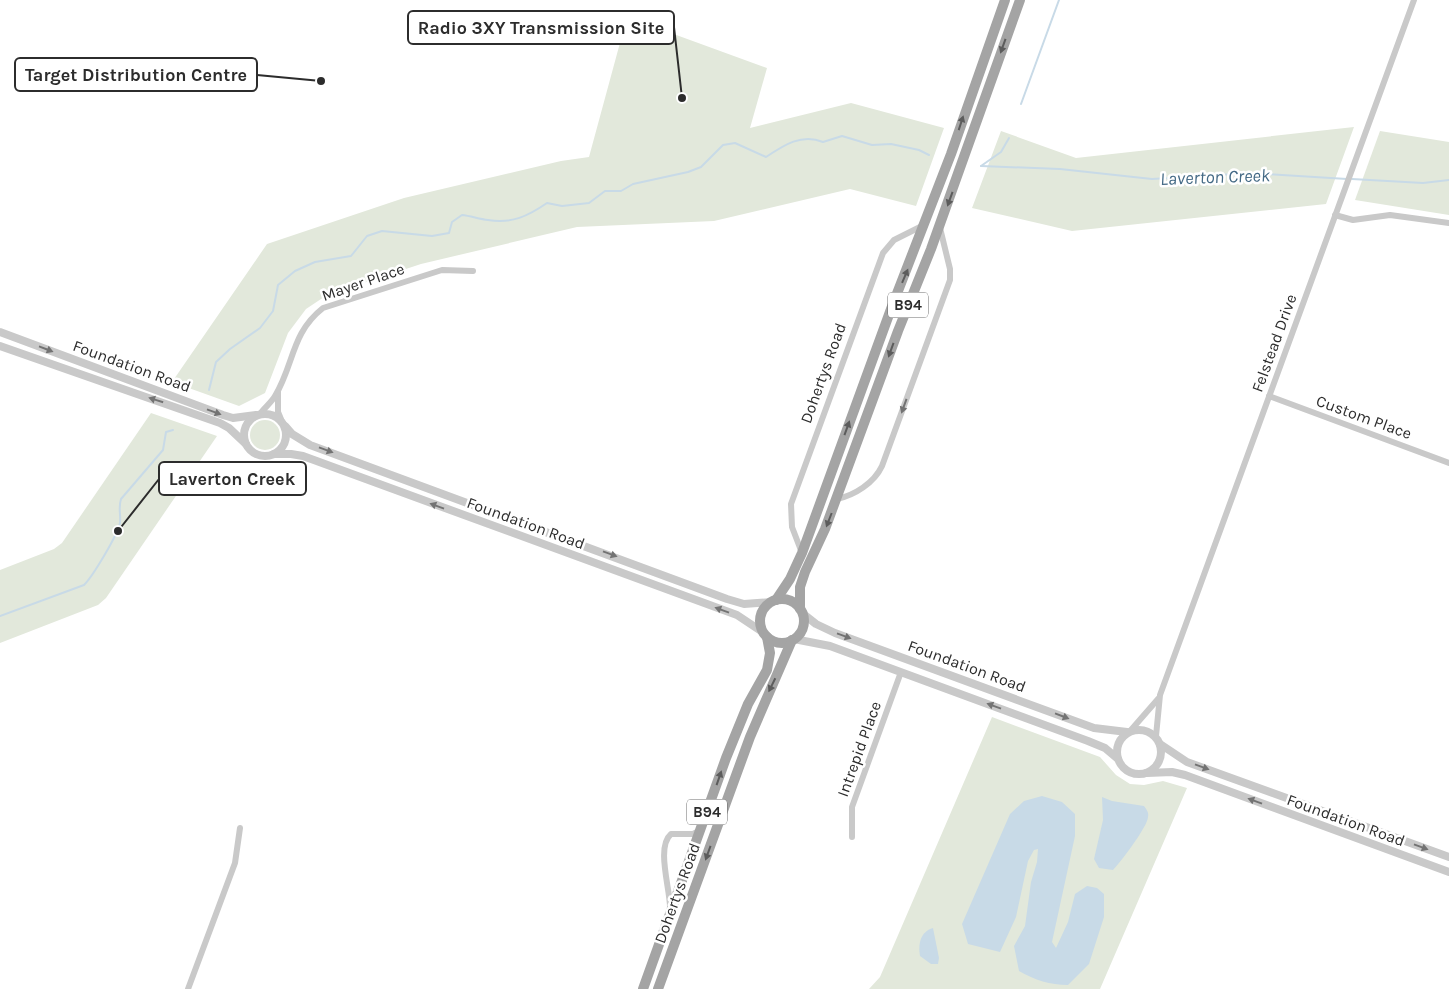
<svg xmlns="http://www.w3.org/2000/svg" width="1449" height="989" font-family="Karla,sans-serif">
<rect width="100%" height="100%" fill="#fff"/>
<!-- green -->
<g fill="#e2e8db">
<polygon points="627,17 767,68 750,128 851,103 944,128 916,206 850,189 714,221 577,227 421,264 327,295 306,309 288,333 265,393 239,406 172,382 267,244 404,198 561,161 589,157"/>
<polygon points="1354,127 1326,204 1072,231 972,208 1001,131 1076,158"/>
<polygon points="1380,131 1449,142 1449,215 1355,200"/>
<polygon points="151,413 217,436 106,598 98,605 0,643 0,570 54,549 62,543"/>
<circle cx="265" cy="435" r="15"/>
<polygon points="992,717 1100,757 1116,775 1130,784 1144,785 1163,781 1187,788 1100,989 869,989 880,977"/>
</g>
<!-- water -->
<g fill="#c8dae7">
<path d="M1042,796l20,6 13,12v22l-23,106 4,6 12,-26 7,-28 12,-8 10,2 7,6v23l-15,47 -21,21c-18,0 -33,-5 -49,-14l-5,-25 11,-20 6,-44 6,-20 1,-13 -4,1 -6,11 -12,56 -16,35 -32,-8 -6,-20 48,-110 14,-13z"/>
<path d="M1102,797l10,4 32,5c3,4 5,7 4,11 0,9 -28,46 -35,53l-14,-2 -5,-9 9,-39z"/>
<path d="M933,928l6,30 -1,6h-7l-11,-8c-2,-12 0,-24 13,-28z"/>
</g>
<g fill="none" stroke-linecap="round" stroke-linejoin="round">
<!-- stream -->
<g stroke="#c8dae7" stroke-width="2">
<polyline points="1021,104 1059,0"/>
<polyline points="981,166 1060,169 1152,179 1252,173 1347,179"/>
<polyline points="981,166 1001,152 1009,138"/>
<polyline points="1352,179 1423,183 1449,180"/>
<path d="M209,390l7,-28 14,-13 30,-21 13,-17 5,-26 17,-14 20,-9 36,-6 16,-20 15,-5 50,5 17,-3 3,-11 10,-7c9,1 17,4 26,5 24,4 40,-4 59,-17l15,3 27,-3 16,-12h16l12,-7 55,-12 13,-5 22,-22 12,-2 31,14c18,-12 36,-24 57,-15l19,-6 30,9 19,-1 28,6 10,5"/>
<path d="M0,616l84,-31c9,-9 33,-49 36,-62 1,-9 -2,-15 1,-24l42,-49 3,-18 7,-2"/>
</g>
<!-- minor -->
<g stroke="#c9c9c9" stroke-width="6">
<polyline points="1335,215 1353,220 1390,215 1449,223"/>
<polyline points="278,392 278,412 283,424"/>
<polyline points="1269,396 1449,463"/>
<path d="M260,414c4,-6 11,-11 15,-18 19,-31 16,-63 48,-88l119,-38 31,1"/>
<path d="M837,499c18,-4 37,-16 45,-33l68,-186v-11l-10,-41"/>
<polyline points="802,553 792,527 791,504 883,253 894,240 924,225"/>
<polyline points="1131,730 1158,699"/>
<polyline points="1156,736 1160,695 1414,0"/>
<polyline points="852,837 852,807 901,672"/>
<path d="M670,907c0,-19 -14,-60 1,-73h22l6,-3"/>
<polyline points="188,989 235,863 240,828"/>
</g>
<!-- tertiary -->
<g stroke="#c9c9c9" stroke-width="8">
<polyline points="0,332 223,415 233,418 256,415"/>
<polyline points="0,346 220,423 229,428 246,444"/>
<circle cx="265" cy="435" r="21"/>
<polyline points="285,426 292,434 310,445 727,599 744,604 772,602"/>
<polyline points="274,454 291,454 303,456 737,615 764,633"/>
<polyline points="802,613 816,624 835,633 1094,728 1127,732"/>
<polyline points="794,639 830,646 1088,741 1105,748 1118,759"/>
<circle cx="1139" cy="752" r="22"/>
<polyline points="1160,744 1187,762 1449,857"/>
<polyline points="1147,773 1172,772 1185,775 1449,872"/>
</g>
<!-- primary -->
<g stroke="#a4a4a4" stroke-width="10">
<circle cx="782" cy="621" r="22"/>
<polyline points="776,600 790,579 802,553 891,309 951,154 1005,0"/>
<polyline points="800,609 800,587 805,572 825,529 898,331 931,249 1020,0"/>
<polyline points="643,989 726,758 748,704 767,670 770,653 767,637"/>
<polyline points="658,989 750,737 792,640"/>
</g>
</g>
<!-- one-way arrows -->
<defs><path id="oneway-solid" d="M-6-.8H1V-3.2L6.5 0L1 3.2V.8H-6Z" transform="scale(1.25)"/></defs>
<g fill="#5c5c5c">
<use href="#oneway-solid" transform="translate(1003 46) rotate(110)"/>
<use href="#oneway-solid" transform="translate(961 123) rotate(-72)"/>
<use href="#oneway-solid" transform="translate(950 199) rotate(110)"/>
<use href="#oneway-solid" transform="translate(905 276) rotate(-67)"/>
<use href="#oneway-solid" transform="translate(891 350) rotate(110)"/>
<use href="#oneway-solid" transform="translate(847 428) rotate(-70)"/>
<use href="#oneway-solid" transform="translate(829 520) rotate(111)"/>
<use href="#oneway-solid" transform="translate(772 685) rotate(116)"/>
<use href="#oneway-solid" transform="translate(719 778) rotate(-71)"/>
<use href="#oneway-solid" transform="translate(708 853) rotate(110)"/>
</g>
<g fill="#737373">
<use href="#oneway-solid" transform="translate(46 349) rotate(21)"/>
<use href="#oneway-solid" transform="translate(156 400) rotate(-163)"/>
<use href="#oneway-solid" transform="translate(904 406) rotate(110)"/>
<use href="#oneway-solid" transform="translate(214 412) rotate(20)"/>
<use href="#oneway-solid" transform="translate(326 450) rotate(20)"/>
<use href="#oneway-solid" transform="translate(437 506) rotate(-160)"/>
<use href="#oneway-solid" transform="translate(610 554) rotate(20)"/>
<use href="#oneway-solid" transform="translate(722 610) rotate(-160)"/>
<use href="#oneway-solid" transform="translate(844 636) rotate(20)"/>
<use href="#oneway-solid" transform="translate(994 706) rotate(-160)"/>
<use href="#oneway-solid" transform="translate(1062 716) rotate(21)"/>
<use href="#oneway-solid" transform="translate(1202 767) rotate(20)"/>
<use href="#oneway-solid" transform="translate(1255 801) rotate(-160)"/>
<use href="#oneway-solid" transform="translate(1421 847) rotate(20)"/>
</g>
<g text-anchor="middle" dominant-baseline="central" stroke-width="5" stroke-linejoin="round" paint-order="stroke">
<!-- shield labels -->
<g fill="#fff" stroke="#6b6b6b" stroke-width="1">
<rect x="888" y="292.5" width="40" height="25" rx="4"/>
<rect x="687" y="799.5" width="40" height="25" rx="4"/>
</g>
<g font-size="15" font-weight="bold" fill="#2c2c2c">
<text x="908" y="305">B94</text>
<text x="707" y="812">B94</text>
</g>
<!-- street labels -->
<g font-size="16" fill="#2c2c2c" stroke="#fff">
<text transform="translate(363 282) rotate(-19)">Mayer Place</text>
<text transform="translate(1274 343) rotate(-70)">Felstead Drive</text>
<text transform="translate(132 366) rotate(20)">Foundation Road</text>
<text transform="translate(823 373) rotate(-70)">Dohertys Road</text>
<text transform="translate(1364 417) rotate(20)">Custom Place</text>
<text transform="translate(526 523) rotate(20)">Foundation Road</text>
<text transform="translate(967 666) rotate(20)">Foundation Road</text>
<text transform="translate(859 749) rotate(-70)">Intrepid Place</text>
<text transform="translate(1346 820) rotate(20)">Foundation Road</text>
<text transform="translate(677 893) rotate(-70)">Dohertys Road</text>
</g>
<!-- water labels -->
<g font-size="18" font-style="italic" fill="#436985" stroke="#fff">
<text transform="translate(1215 177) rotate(-2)">Laverton Creek</text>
</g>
</g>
<!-- callouts -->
<path fill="none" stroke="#2c2c2c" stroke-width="2" d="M682 98L674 27M321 81L257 75M118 531L159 479"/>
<g fill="#2c2c2c" stroke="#fff" stroke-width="2">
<circle cx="682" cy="98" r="5"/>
<circle cx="321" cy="81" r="5"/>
<circle cx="118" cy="531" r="5"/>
</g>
<g fill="#fff" stroke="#2c2c2c" stroke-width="2">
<rect x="408" y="11" width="266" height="33" rx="5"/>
<rect x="15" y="58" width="242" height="33" rx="5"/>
<rect x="159" y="462" width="147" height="33" rx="5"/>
</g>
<g font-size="18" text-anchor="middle" font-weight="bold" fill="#2c2c2c">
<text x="541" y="34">Radio 3XY Transmission Site</text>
<text x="136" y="81">Target Distribution Centre</text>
<text x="232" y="485">Laverton Creek</text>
</g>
</svg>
